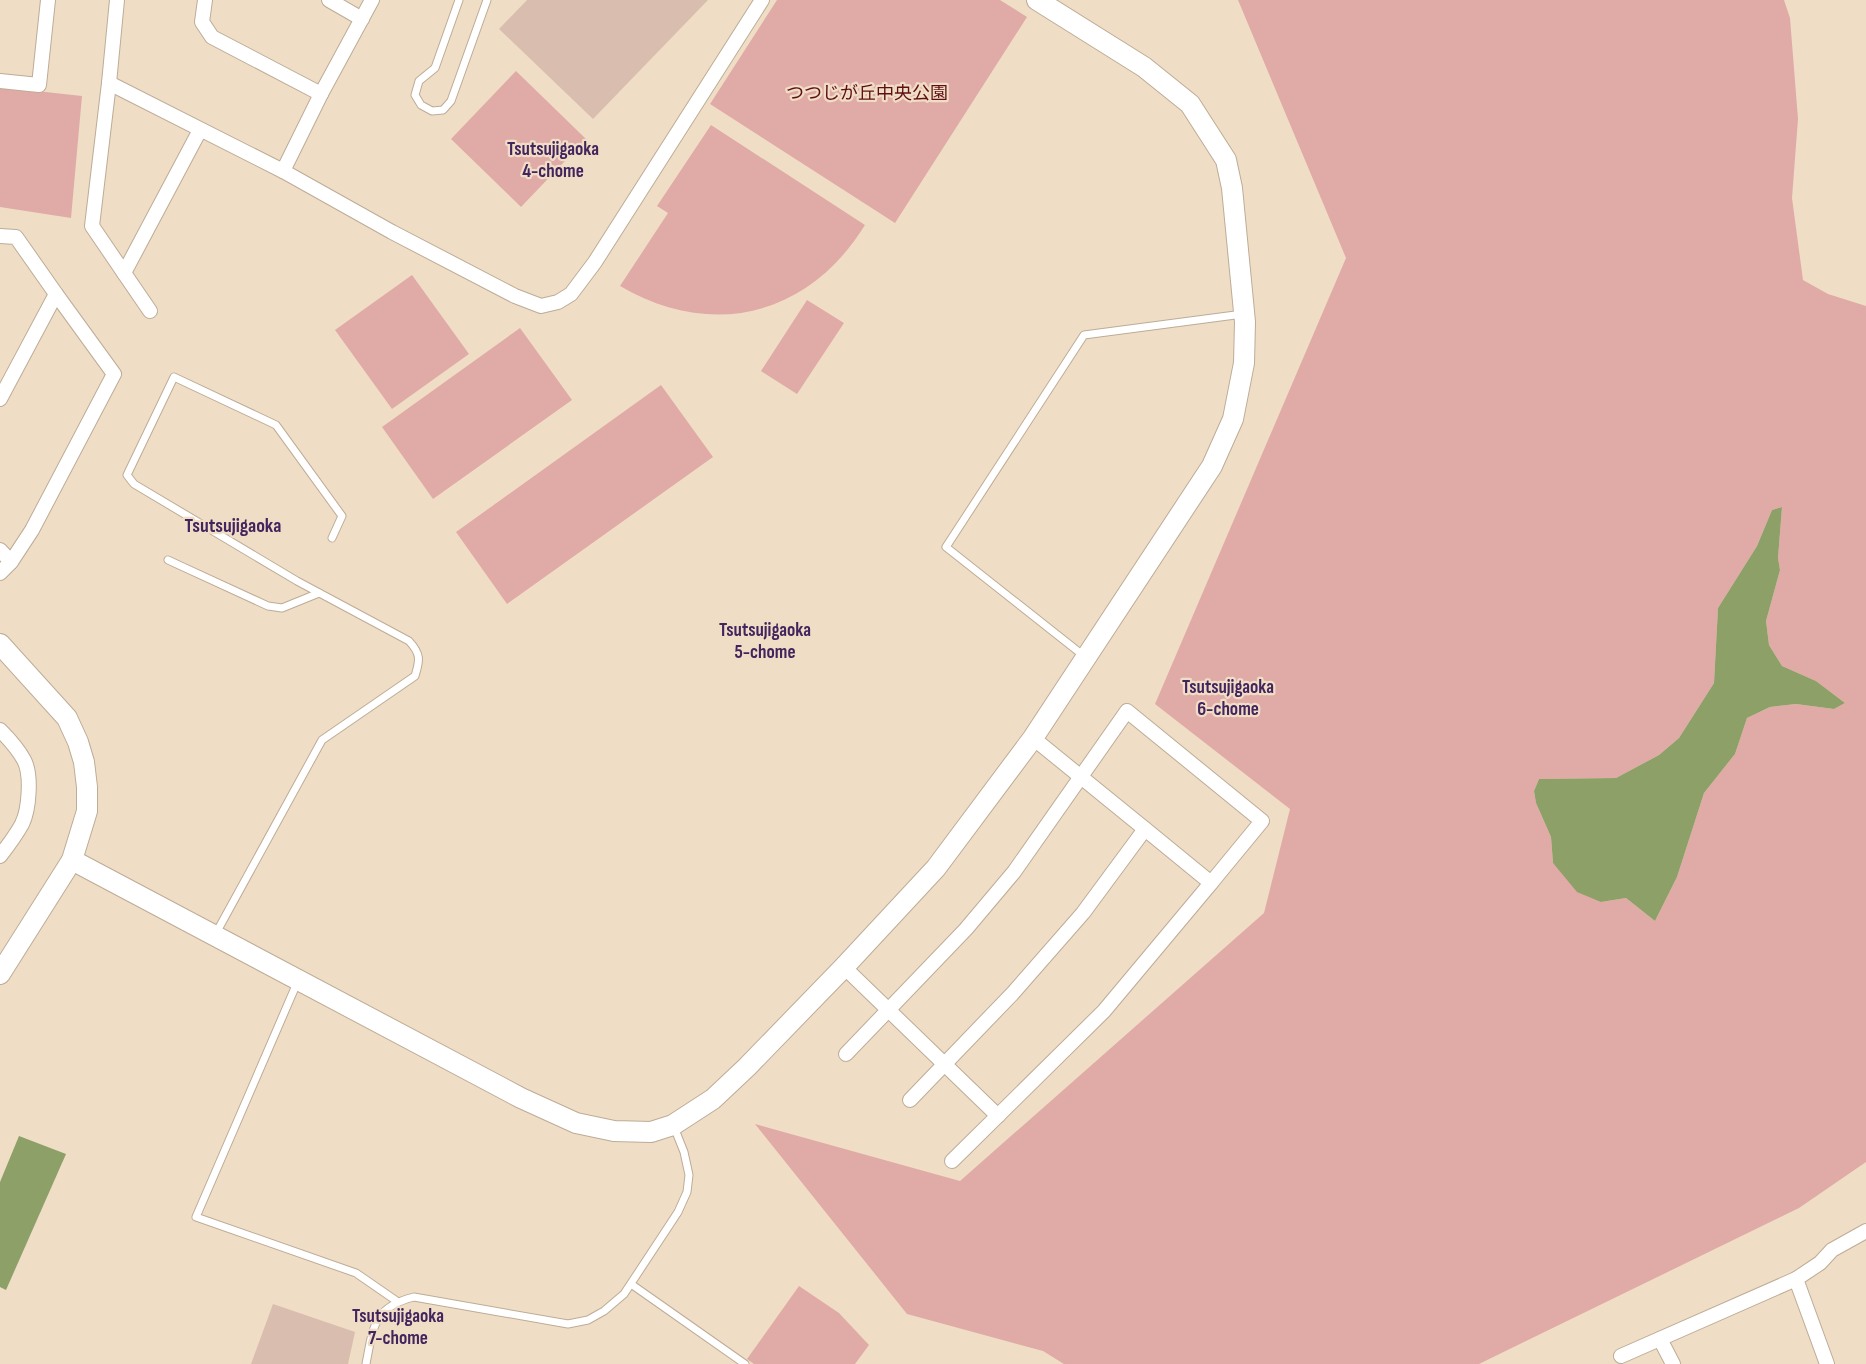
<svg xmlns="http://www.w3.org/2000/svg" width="1866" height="1364" font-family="'Sofia Sans Condensed','Noto Sans JP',sans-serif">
<rect width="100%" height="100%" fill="#f0ddc6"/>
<!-- green -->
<g fill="#e0aba7" fill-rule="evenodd">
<polygon points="777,0 1000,0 1027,17 895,223 710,104"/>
<path d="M1238,0h546l6,18 8,101 -6,79 11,82 25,14 38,12v856l-67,46 -320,156h-415l-21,-13 -136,-37 -152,-190 205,57 304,-268 26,-104 -135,-105 191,-446zM1782,507l-4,51 2,12 -14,51 3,24 13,21 34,15 29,22 -11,6 -38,-5 -26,3 -23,11 -12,36 -31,39 -27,84 -22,44 -29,-23 -25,4 -48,-39 -2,-26 -15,-34 -2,-12 5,-12 77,-1 43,-23 20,-17 35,-55 4,-75 39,-62 15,-36z"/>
<polygon points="516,71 586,139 521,207 451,139"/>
<polygon points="0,87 82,96 71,218 0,207"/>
<path d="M711,125l154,100c-56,91 -153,115 -245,61l48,-73 -11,-7z"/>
<polygon points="412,275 469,354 392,409 335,330"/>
<polygon points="807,300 844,323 797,394 761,371"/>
<polygon points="520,328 572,400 433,499 382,427"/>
<polygon points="661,385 713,457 507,604 456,532"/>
<polygon points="799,1286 839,1313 869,1345 855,1364 754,1364 747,1359"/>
</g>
<!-- water -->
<g fill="#8ca067">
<polygon points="1782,507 1778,558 1780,570 1766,621 1769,645 1782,666 1816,681 1845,703 1834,709 1796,704 1770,707 1747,718 1735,754 1704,793 1677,877 1655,921 1626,898 1601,902 1577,892 1553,863 1551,837 1536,803 1534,791 1539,779 1616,778 1659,755 1679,738 1714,683 1718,608 1757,546 1772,510"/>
<polygon points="19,1136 66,1154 6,1290 0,1287 0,1182"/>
</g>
<!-- building -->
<g fill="#d9bdaf">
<polygon points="527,0 708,0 593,119 499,29"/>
<polygon points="273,1304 355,1332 348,1364 251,1364"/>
</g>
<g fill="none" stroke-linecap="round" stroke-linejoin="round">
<defs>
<g id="lane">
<polyline points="459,0 435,68 419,81 415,95 421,105 432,111 443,110 451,101 487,0"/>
<polyline points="168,560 268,606 282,608 319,593"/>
<polyline points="1084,656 946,547 1084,335 1243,314"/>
<path d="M215,935l107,-195 93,-64c5,-16 6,-22 -6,-35l-112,-60 -163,-97 -7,-9 47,-98 102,48 66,91 -10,22"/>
<polyline points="297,983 196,1217 356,1273 398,1302"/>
<polyline points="631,1284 745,1364"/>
<path d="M366,1364c7,-36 7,-57 48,-67l154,27 20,-4 16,-9 20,-17 54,-82 9,-20 2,-17 -5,-23 -10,-25"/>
</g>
<g id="street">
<polyline points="117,0 109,83 92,226 124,273 200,130"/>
<polyline points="205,0 202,22 212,37 321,94"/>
<polyline points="329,0 362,19"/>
<polyline points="0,81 39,85 48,0"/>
<polyline points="109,83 283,171 392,232 515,296 541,306 558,302 571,294 595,262 762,0"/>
<polyline points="283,171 321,94 372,0"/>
<polyline points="0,236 16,237 56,294"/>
<polyline points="124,273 150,311"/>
<polyline points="0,399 56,294 114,374 32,530 11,562"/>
<polyline points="0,550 11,562 0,573"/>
<path d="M0,730c9,9 18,19 24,30 8,15 5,50 -2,64 -6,11 -15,23 -22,32"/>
<polyline points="844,967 998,1116"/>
<polyline points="846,1054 966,929 1014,872 1127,711 1262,821 1211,883 1145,829"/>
<polyline points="910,1100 1013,993 1083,913 1145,829 1033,738"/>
<polyline points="952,1161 1104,1011 1211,883"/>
<polyline points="1796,1279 1820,1263 1832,1250 1866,1231"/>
<polyline points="1660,1339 1673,1364"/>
<polyline points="1621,1356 1796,1279 1827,1364"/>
</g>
<g id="secondary">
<polyline points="0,644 67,718 78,742 84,762 87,787 87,811 72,860 0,974"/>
<polyline points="72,860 521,1098 576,1123 614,1131 651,1132 673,1125 713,1099 747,1067 844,967 936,868 1033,738 1212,466 1233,419 1244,363 1245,322 1232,188 1226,160 1190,104 1144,67 1037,0"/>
</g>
</defs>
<!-- lane casing -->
<use href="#lane" stroke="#bdac96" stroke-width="9"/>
<!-- street casing -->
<use href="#street" stroke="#bdac96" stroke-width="16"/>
<!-- secondary casing -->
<use href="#secondary" stroke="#bdac96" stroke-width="22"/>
<!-- lane -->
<use href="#lane" stroke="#fff" stroke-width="7"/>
<!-- street -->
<use href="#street" stroke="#fff" stroke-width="14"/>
<!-- secondary -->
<use href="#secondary" stroke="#fff" stroke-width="20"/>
</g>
<g text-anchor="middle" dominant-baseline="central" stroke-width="4.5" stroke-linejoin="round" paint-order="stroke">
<!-- park labels -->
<g font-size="18" fill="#5f0e14" stroke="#f0ddc6">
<text x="867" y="93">つつじが丘中央公園</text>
</g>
<!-- neighbourhood labels -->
<g font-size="19" font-weight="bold" fill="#44245d" stroke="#f0ddc6">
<text x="553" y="149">Tsutsujigaoka<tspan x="553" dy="22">4-chome</tspan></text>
<text x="765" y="630">Tsutsujigaoka<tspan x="765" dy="22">5-chome</tspan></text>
<text x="1228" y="687">Tsutsujigaoka<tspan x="1228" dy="22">6-chome</tspan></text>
<text x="398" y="1316">Tsutsujigaoka<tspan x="398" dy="22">7-chome</tspan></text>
</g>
<!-- quarter labels -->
<g font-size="20" font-weight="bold" fill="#44245d" stroke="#f0ddc6">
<text x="233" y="526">Tsutsujigaoka</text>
</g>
</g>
</svg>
